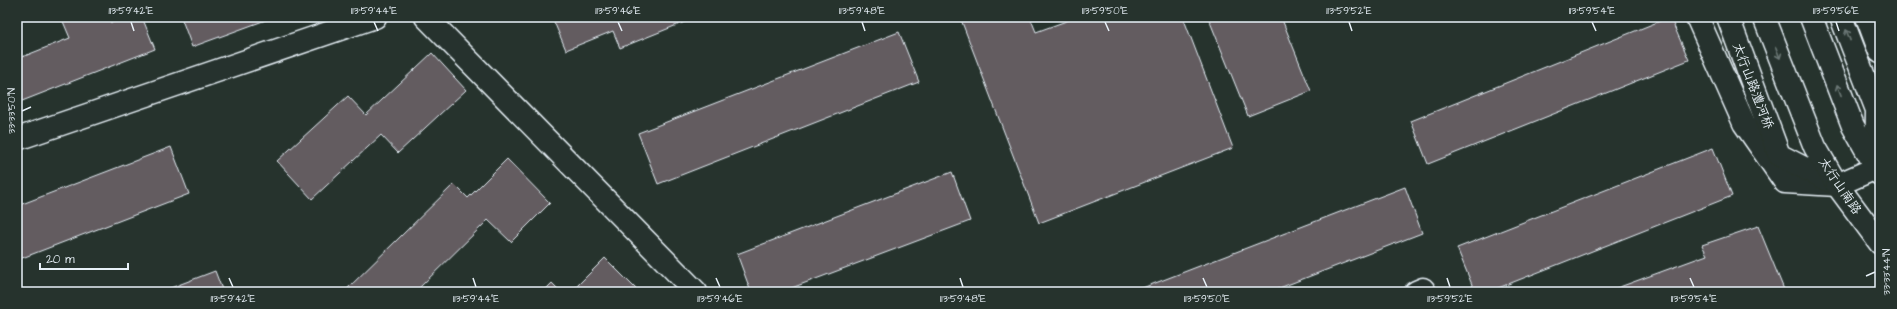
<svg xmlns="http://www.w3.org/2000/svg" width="1897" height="309" font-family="'Architects Daughter','LXGW WenKai TC',sans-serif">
<rect width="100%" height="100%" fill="#26332d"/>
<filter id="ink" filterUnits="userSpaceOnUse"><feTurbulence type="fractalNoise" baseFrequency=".025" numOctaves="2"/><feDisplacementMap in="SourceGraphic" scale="8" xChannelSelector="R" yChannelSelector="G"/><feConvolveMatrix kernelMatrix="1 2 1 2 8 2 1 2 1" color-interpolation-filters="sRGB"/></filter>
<g filter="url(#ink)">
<!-- building -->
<g fill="#645b61" stroke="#e8f1f8">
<polygon points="67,17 109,17 111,23 126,17 142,17 155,49 17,103 17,59 70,38 62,19"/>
<polygon points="181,17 274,17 192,47"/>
<polygon points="552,17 697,17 620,48 613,31 566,50"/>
<polygon points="960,17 1030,17 1036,32 1069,20 1068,17 1183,17 1233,148 1039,223"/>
<polygon points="1208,17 1281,17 1311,91 1248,116"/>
<polygon points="1670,17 1689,60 1428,164 1411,121"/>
<polygon points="899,32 919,82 658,184 638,133"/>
<polygon points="432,53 466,90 398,153 381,135 312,199 277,161 348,96 366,115"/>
<polygon points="171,147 189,194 17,260 17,206"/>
<polygon points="1713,148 1732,196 1488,292 1475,292 1457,248"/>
<polygon points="507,159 550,203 511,242 488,220 415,292 344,292 454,184 468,198"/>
<polygon points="952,172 970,221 781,292 751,292 737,254"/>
<polygon points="1405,187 1422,233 1269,292 1132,292"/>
<polygon points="1758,226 1785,292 1606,292 1707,255 1702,245"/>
<polygon points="605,258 639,292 571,292"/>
<polygon points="215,271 223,292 160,292"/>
<polygon points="552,283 561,292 543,292"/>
</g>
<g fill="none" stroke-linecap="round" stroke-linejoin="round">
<defs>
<g id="street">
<polyline points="426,17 696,292"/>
<polyline points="1697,17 1744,123 1785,182 1837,185"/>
<polyline points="1728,17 1779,155 1831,182"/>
<polyline points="1841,17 1877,110 1876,168"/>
<polyline points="1867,17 1880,52"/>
<polyline points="17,139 375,17"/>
<polyline points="1416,292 1423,289 1425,292"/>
</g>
<g id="secondary">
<polyline points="1764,17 1815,147 1837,185 1880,243"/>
<polyline points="1811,17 1853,126 1880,174"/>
<polyline points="1837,185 1876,168"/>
</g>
</defs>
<!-- street casing -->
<use href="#street" stroke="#e8f1f8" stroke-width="25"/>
<!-- secondary casing -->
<use href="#secondary" stroke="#e8f1f8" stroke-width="25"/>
<!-- street -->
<use href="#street" stroke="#26332d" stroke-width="22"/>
<!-- secondary -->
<use href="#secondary" stroke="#26332d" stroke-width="22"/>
</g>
<!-- one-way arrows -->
<defs><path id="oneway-shaft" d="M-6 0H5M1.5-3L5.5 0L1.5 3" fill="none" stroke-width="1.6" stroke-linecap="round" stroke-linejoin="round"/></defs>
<g stroke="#6a7674">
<use href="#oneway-shaft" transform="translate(1848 35) rotate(-111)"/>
<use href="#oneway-shaft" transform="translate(1778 53) rotate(69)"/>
<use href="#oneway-shaft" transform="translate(1839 90) rotate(-111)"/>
</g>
</g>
<!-- ticks -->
<path fill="none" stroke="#e8f1f8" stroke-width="1.5" d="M131,22l3,9M374,22l4,9M618,22l4,9M862,22l3,9M1105,22l4,9M1349,22l3,9M1592,22l4,9M1836,22l3,9M22,111l9,-4M1866,276l9,-4M229,278l4,9M473,278l3,9M716,278l4,9M960,278l3,9M1203,278l4,9M1447,278l3,9M1690,278l4,9"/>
<g text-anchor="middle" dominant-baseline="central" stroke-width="4" stroke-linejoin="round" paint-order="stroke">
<!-- street labels -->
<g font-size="13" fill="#e8f1f8" stroke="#26332d">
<text transform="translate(1753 86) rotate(69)">太行山路澧河桥</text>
<text transform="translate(1840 186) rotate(56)">太行山南路</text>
</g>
</g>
<!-- margin -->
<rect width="1897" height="309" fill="none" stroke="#26332d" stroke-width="44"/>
<!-- scale -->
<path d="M40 263v6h88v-6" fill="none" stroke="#e8f1f8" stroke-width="2"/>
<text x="46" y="263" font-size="12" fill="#e8f1f8" stroke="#26332d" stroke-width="3" paint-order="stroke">20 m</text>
<rect x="22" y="22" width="1853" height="265" fill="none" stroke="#e8f1f8" stroke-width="1.5"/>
<g font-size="10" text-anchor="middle" fill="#e8f1f8">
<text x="131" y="14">113°59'42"E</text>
<text x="374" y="14">113°59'44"E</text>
<text x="618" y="14">113°59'46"E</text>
<text x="862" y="14">113°59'48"E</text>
<text x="1105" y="14">113°59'50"E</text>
<text x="1349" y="14">113°59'52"E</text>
<text x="1592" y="14">113°59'54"E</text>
<text x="1836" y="14">113°59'56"E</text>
<text transform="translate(11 111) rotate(-90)" y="4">33°33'50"N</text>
<text transform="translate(1886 272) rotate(-90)" y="4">33°33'44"N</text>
<text x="233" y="302">113°59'42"E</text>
<text x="476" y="302">113°59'44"E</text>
<text x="720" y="302">113°59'46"E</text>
<text x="963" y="302">113°59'48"E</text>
<text x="1207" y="302">113°59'50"E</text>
<text x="1450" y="302">113°59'52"E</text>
<text x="1694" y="302">113°59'54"E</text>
</g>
</svg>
